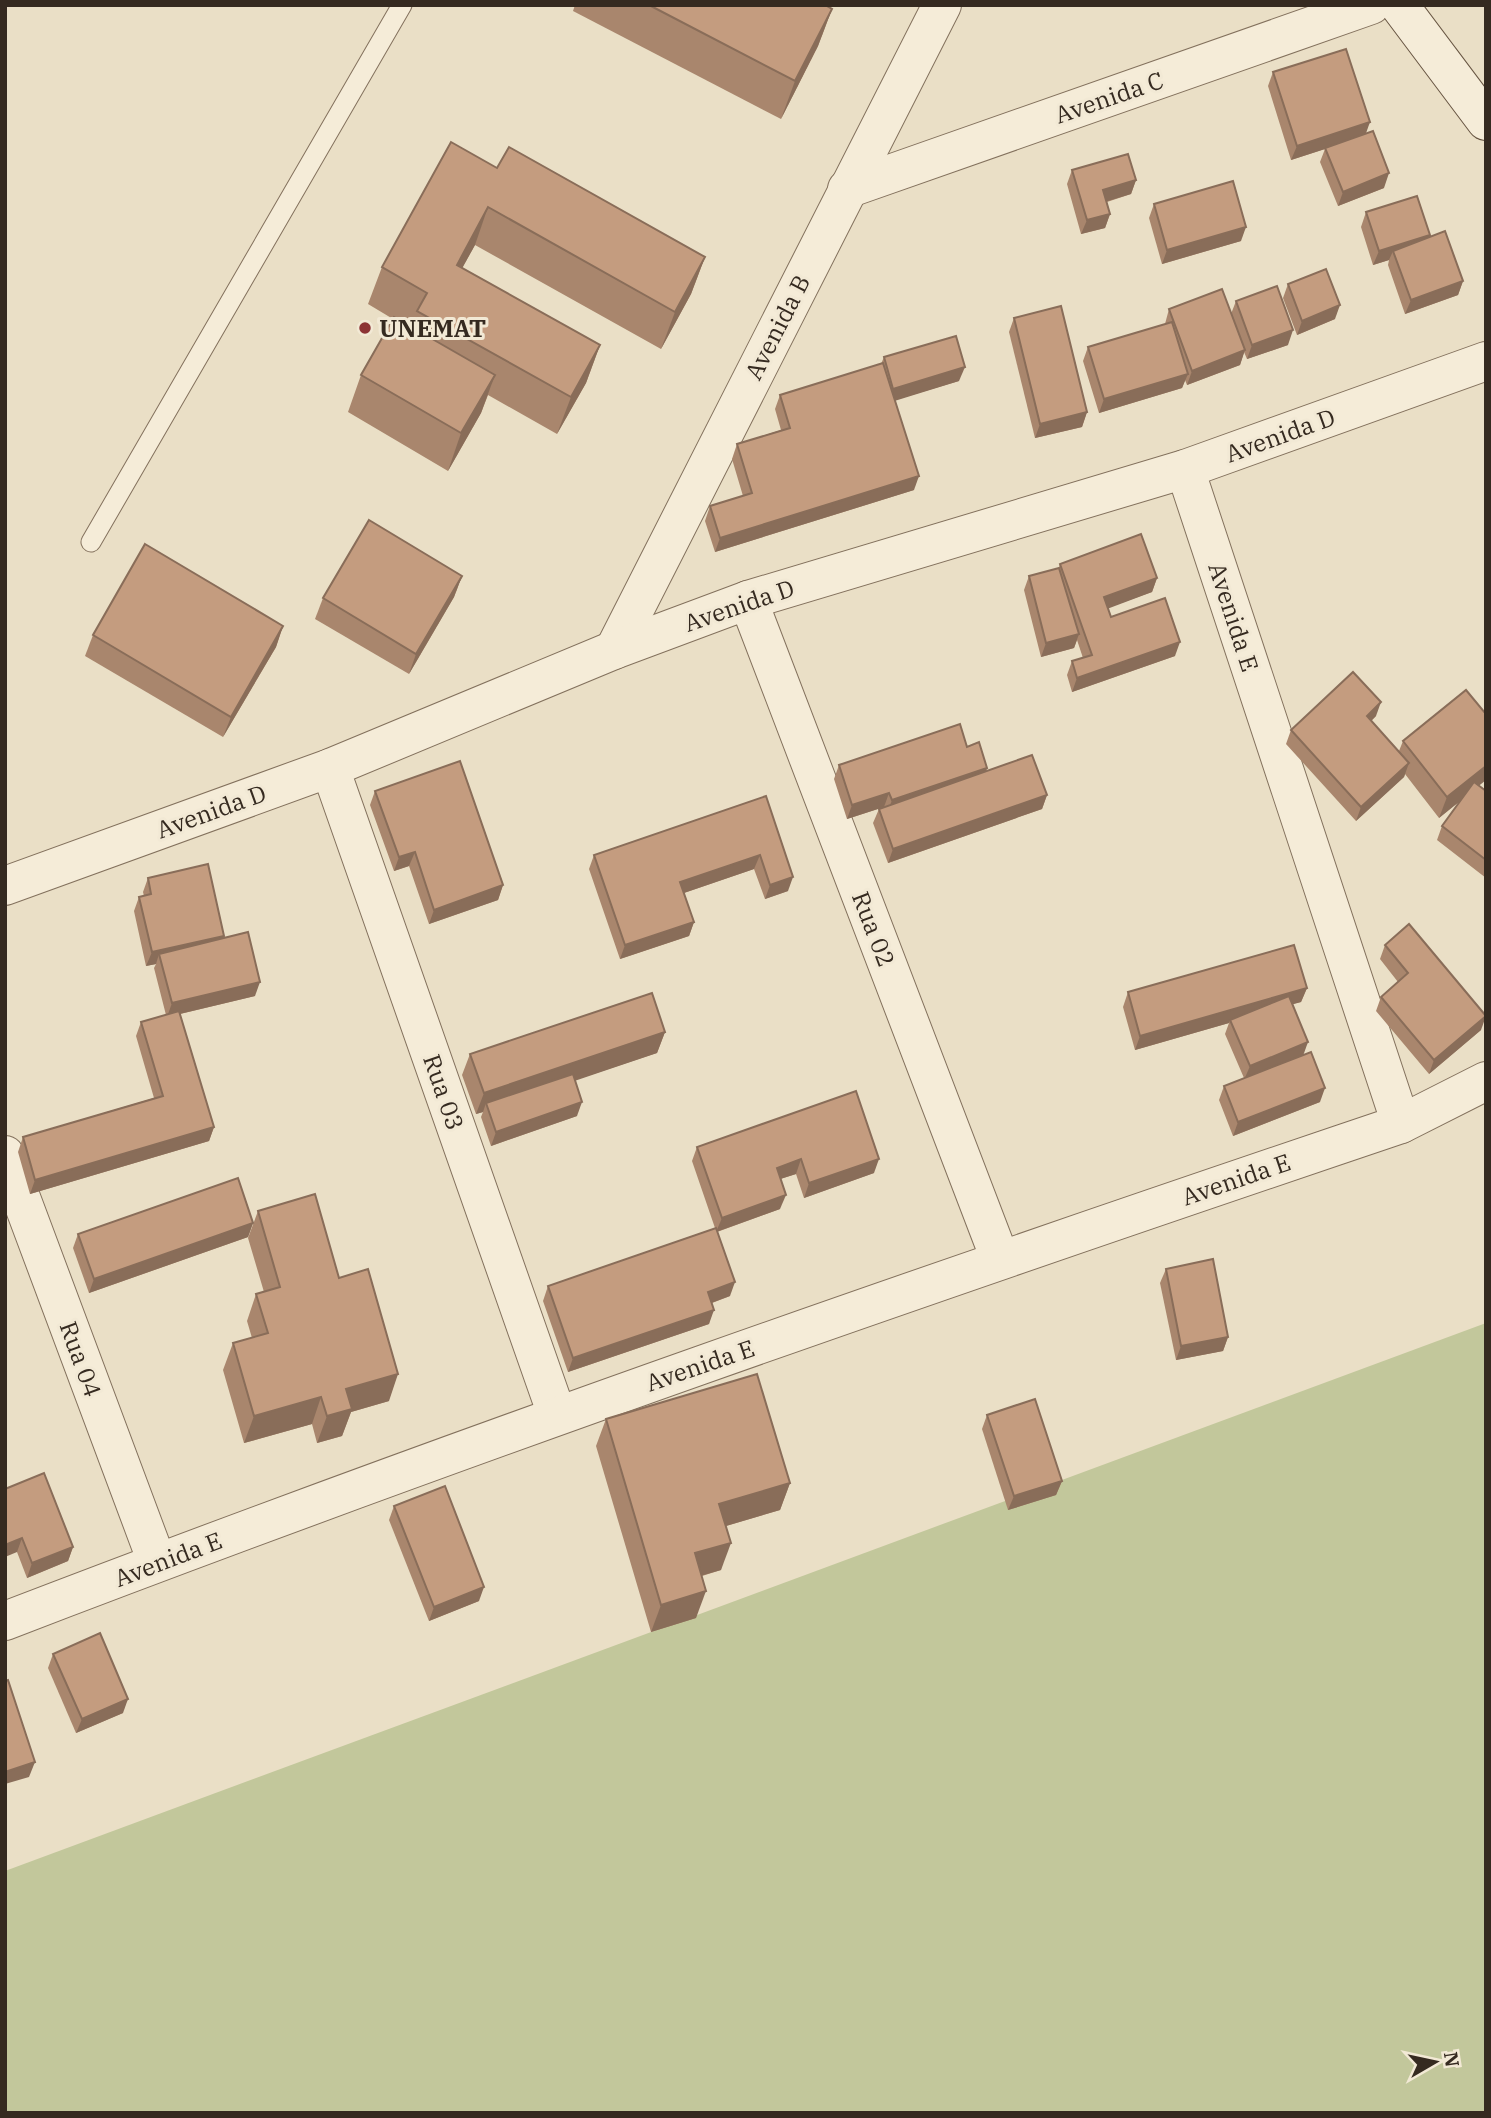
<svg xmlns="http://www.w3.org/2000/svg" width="1491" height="2118" font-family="'IBM Plex Serif',serif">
<rect width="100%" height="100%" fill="#eadfc6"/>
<!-- green -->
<polygon fill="#c2c79b" points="1486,1323 1486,2113 5,2113 5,1871"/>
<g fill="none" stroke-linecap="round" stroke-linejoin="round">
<defs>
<polyline id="lane" points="91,542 402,5"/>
<g id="street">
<polyline points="847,189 1371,5"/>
<polyline points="748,600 1000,1259"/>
<polyline points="614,650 942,5"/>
<polyline points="330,768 557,1415"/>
<polyline points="5,886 330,768 614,650 748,600 1185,469 1486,361"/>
<polyline points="1401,1124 1486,1081"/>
<polyline points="5,1155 157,1562"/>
<path d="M5,1621c461,-177 928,-339 1396,-497l-216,-655"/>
</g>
<polyline id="secondary" points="1399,5 1486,121"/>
</defs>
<!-- lane casing -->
<use href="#lane" stroke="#83715d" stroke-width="21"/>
<!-- street casing -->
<use href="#street" stroke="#83715d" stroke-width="40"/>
<!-- secondary casing -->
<use href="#secondary" stroke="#655340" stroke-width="40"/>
<!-- lane -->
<use href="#lane" stroke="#f5ecd8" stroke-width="19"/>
<!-- street -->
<use href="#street" stroke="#f5ecd8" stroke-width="38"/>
<!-- secondary -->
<use href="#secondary" stroke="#f5ecd8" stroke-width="38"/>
</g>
<!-- wall -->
<g fill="#a9866d">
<polygon points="575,5 825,5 832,9 818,46 781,119 573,11"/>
<polygon points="1273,72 1366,133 1384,188 1338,206 1320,162 1325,149 1291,160 1268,86"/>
<polygon points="497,168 705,257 691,294 661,349 475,245 462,268 600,345 586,383 557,434 488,395 481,413 448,471 348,412 361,375 393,319 368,304 382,267"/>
<polygon points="1072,170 1136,180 1131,194 1107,202 1110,214 1105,228 1081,234 1067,184"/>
<polygon points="1154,204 1241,241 1162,264 1149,218"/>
<polygon points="1366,212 1429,237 1463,281 1458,295 1405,314 1388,265 1389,260 1373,265 1361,227"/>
<polygon points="1288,284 1335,319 1297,335 1283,298"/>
<polygon points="1236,301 1288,345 1247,359 1244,352 1240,365 1187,385 1185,380 1182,388 1099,413 1083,361 1088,347 1165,324 1169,309 1231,314"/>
<polygon points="1014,318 1087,412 1082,427 1035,438 1009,332"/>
<polygon points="884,357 959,381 895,400 914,490 715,552 705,521 710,506 743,496 732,459 737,444 781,430 775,409 780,395 881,364"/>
<polygon points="1060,564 1157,578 1152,592 1107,608 1111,617 1175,656 1072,692 1067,675 1072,661 1083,658 1077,640 1074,648 1041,657 1024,590 1029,576 1059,568"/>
<polygon points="462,576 454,597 409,674 315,619 323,598"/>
<polygon points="283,626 276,647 223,737 85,656 93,635"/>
<polygon points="1376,716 1371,721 1399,751 1403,741 1479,786 1486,791 1486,878 1437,840 1442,826 1460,801 1439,818 1405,774 1404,777 1356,821 1286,744 1291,730"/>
<polygon points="839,765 987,768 986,771 1047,795 1042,809 888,863 873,823 879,809 884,807 847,819 834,779"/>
<polygon points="375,791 503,885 498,900 429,924 409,866 394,871 370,805"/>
<polygon points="766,796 788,891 765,899 754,869 684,893 694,922 689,936 620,959 589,869 594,855"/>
<polygon points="148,878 224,936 223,938 255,996 180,1014 214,1127 209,1141 30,1194 18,1152 23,1137 154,1098 136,1036 141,1022 166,1015 154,968 156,964 146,966 134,911 139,897 144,896 143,892"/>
<polygon points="1385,945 1481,1030 1429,1074 1376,1011 1381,997 1398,982 1380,959"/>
<polygon points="1307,988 1301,1002 1292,1004 1303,1055 1320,1102 1233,1136 1219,1100 1224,1086 1244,1078 1225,1034 1229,1023 1135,1050 1123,1007 1128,992"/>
<polygon points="665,1032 657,1053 575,1080 577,1116 491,1146 481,1117 483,1112 476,1114 462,1075 470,1054"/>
<polygon points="856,1091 874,1173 804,1198 796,1174 780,1179 780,1209 717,1232 730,1296 712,1303 709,1324 568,1372 543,1301 548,1286 715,1228 692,1161 697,1147"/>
<polygon points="258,1211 339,1278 389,1401 351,1412 342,1436 317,1443 312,1424 244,1443 223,1370 233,1343 252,1338 247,1321 256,1294 264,1292 248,1238"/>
<polygon points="253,1223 248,1237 89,1293 73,1248 78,1234"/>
<polygon points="1166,1269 1228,1337 1223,1351 1176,1360 1160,1283"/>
<polygon points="987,1415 1062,1481 1056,1495 1008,1510 982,1429"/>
<polygon points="606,1419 790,1483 780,1510 726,1526 721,1570 702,1576 696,1618 651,1632 596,1446"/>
<polygon points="5,1489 73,1547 68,1561 27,1578 17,1552"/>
<polygon points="394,1506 479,1601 429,1621 389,1520"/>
<polygon points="53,1654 123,1713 76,1733 48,1668"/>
</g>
<!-- shaded-wall -->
<g fill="#896d59">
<polygon points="832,9 818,46 781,119 795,81"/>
<polygon points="1370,122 1365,136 1291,160 1297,146"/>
<polygon points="1389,173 1384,188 1338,206 1343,192"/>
<polygon points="1136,180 1131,194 1098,204 1103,190"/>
<polygon points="488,207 475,245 443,303 457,265"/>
<polygon points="1110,214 1105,228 1081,234 1087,220"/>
<polygon points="1246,227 1241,241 1162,264 1167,250"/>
<polygon points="1430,235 1425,249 1393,251 1389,260 1373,265 1379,251"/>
<polygon points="705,257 691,294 661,349 675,312"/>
<polygon points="1463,281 1458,295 1405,314 1411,300"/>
<polygon points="1340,305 1335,319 1297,335 1302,321"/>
<polygon points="1293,330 1288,345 1247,359 1252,345"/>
<polygon points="600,345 586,383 557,434 571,397"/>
<polygon points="1245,350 1240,365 1187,385 1192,371"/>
<polygon points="965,367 959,381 888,403 893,389"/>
<polygon points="1188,374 1182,388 1099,413 1104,399"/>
<polygon points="495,375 481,413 448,471 461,433"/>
<polygon points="1087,412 1082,427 1035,438 1040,424"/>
<polygon points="919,476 914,490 715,552 720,538"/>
<polygon points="462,576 454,597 409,674 416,654"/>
<polygon points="1157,578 1152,592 1099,612 1104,597"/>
<polygon points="283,626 276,647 223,737 231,717"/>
<polygon points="1079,634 1074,648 1041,657 1046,643"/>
<polygon points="1180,642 1175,656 1072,692 1077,678"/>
<polygon points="1381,702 1376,716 1362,730 1367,716"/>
<polygon points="1409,763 1404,777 1356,821 1361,807"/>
<polygon points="1486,766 1486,780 1439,818 1447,797"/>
<polygon points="987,768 982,782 887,814 892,800"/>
<polygon points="889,793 884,807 847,819 852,805"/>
<polygon points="1047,795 1042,809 888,863 893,849"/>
<polygon points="415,852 409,866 394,871 399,857"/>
<polygon points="760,855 754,869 675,896 680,882"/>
<polygon points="793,877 788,891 765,899 770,885"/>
<polygon points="503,885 498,900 429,924 434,910"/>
<polygon points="694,922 689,936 620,959 625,945"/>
<polygon points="224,936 219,950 159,954 156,964 146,966 152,952"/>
<polygon points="260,982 255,996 167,1017 172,1003"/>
<polygon points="1307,988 1301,1002 1231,1022 1230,1020 1229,1023 1135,1050 1140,1036"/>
<polygon points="1486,1016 1481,1030 1429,1074 1434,1060"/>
<polygon points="665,1032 657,1053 489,1110 486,1103 483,1112 476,1114 484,1093"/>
<polygon points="1308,1042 1303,1056 1244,1080 1250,1066"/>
<polygon points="1325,1088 1320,1102 1233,1136 1238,1122"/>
<polygon points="582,1102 577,1116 491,1146 496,1132"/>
<polygon points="214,1127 209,1141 30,1194 35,1180"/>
<polygon points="801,1159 796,1174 771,1182 777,1168"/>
<polygon points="879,1159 874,1173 804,1198 809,1183"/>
<polygon points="786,1195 780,1209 716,1232 722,1218"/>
<polygon points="253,1223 248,1237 89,1293 94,1279"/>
<polygon points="735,1282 730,1296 703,1306 708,1292"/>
<polygon points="714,1310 709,1324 568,1372 573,1358"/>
<polygon points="1228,1337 1223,1351 1176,1360 1181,1346"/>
<polygon points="398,1374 389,1401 351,1412 342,1436 317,1443 327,1416 346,1389"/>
<polygon points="321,1397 312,1424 244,1443 254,1416"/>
<polygon points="1062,1481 1056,1495 1008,1510 1014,1496"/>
<polygon points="790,1483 780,1510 709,1531 719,1504"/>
<polygon points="22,1538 17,1552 5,1557 5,1545"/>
<polygon points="731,1543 721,1570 686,1580 695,1553"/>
<polygon points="73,1547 68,1561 27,1578 32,1563"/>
<polygon points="484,1587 479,1601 429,1621 434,1607"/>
<polygon points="706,1591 696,1618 651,1632 661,1605"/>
<polygon points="128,1699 123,1713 76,1733 82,1719"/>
<polygon points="35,1762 29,1777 5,1784 5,1772"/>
</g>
<!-- building -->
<g fill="#c49c7f" stroke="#896d59" stroke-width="2">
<polygon points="649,5 825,5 832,9 795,81"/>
<polygon points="1346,49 1370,122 1297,146 1273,72"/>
<polygon points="1373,131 1389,173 1343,192 1325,148"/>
<polygon points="451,142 497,168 509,147 705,257 675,312 488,207 457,265 600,345 571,397 417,311 427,293 382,267"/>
<polygon points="1128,154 1136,180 1103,190 1110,214 1087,220 1072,170"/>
<polygon points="1233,181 1246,227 1167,250 1154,204"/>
<polygon points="1417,196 1430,235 1379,251 1366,212"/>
<polygon points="1445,231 1463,281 1411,300 1393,251"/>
<polygon points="1326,269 1340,305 1302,321 1288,284"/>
<polygon points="1277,286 1293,330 1252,345 1236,301"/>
<polygon points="1222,289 1245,350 1192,371 1169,309"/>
<polygon points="1061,306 1087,412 1040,424 1014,318"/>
<polygon points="394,317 495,375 461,433 361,375"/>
<polygon points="1172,322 1188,374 1104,399 1088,347"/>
<polygon points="956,336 965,367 893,389 884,357"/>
<polygon points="883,363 919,476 720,538 710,506 752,493 737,444 790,428 780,395"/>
<polygon points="369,520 462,576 416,654 323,598"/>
<polygon points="1141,534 1157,578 1104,597 1111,617 1165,598 1180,642 1077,678 1072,661 1092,655 1060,564"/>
<polygon points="145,544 283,626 231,717 93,635"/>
<polygon points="1059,568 1079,634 1046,643 1029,576"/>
<polygon points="1353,672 1381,702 1367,716 1409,763 1361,807 1291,730"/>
<polygon points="1466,690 1486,714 1486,766 1447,797 1403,741"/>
<polygon points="960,724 967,747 979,742 987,768 892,800 889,793 852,805 839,765"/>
<polygon points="1032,755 1047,795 893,849 879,809"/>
<polygon points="460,761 503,885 434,910 415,852 399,857 375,791"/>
<polygon points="1474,782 1486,791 1486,860 1442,826"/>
<polygon points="766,796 793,877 770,885 760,855 680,882 694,922 625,945 594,855"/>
<polygon points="208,864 224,936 152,952 139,897 151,894 148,878"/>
<polygon points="1409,924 1486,1016 1434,1060 1381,997 1408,973 1385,945"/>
<polygon points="248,932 260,982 172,1003 159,954"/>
<polygon points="1294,945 1307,988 1140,1036 1128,992"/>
<polygon points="652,993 665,1032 484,1093 470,1054"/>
<polygon points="1289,996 1308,1042 1250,1066 1230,1020"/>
<polygon points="179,1011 214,1127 35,1180 23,1137 163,1096 141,1022"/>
<polygon points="1311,1052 1325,1088 1238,1122 1224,1086"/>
<polygon points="573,1074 582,1102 496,1132 486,1103"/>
<polygon points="856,1091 879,1159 809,1183 801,1159 777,1168 786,1195 722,1218 697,1147"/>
<polygon points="238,1178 253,1223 94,1279 78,1234"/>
<polygon points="315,1194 339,1278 368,1269 398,1374 346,1389 352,1409 327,1416 321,1397 254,1416 233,1343 268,1333 256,1294 280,1287 258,1211"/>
<polygon points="716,1228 735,1282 708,1292 714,1310 573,1358 548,1286"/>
<polygon points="1213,1259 1228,1337 1181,1346 1166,1269"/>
<polygon points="757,1374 790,1483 719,1504 731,1543 695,1553 706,1591 661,1605 606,1419"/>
<polygon points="1035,1399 1062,1481 1014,1496 987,1415"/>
<polygon points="44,1473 73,1547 32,1563 22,1538 5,1545 5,1489"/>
<polygon points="445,1486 484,1587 434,1607 394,1506"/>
<polygon points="100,1633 128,1699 82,1719 53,1654"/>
<polygon points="8,1680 35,1762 5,1772 5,1681"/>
</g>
<!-- markers -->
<circle fill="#8c3334" stroke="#f2e9d5" stroke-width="2.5" cx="365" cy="328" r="7"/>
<g text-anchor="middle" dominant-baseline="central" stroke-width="6" stroke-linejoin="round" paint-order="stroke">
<!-- street labels -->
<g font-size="24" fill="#352a20" stroke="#f2e9d5">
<text transform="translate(1109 97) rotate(-19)">Avenida C</text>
<text transform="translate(777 327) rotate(-63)">Avenida B</text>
<text transform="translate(1280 435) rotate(-20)">Avenida D</text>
<text transform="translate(739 605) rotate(-19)">Avenida D</text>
<text transform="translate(1234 617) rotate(72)">Avenida E</text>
<text transform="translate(211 811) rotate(-20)">Avenida D</text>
<text transform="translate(874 929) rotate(69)">Rua 02</text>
<text transform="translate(444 1092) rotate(71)">Rua 03</text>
<text transform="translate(1236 1179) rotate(-19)">Avenida E</text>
<text transform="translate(81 1359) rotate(70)">Rua 04</text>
<text transform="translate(700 1365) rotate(-19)">Avenida E</text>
<text transform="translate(168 1559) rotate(-21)">Avenida E</text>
</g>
<!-- poi labels -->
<g font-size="24" font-weight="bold" fill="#352a20" stroke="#f2e9d5" text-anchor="start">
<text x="379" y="328">UNEMAT</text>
</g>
</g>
<!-- border -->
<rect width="1491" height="2118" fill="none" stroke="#352a20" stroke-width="14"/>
<!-- north arrow -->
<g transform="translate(1435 2062) rotate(81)" stroke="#f2e9d5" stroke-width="5" paint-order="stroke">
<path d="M0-5L12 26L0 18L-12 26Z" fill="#352a20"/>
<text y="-10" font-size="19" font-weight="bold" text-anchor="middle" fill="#352a20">N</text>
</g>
</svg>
